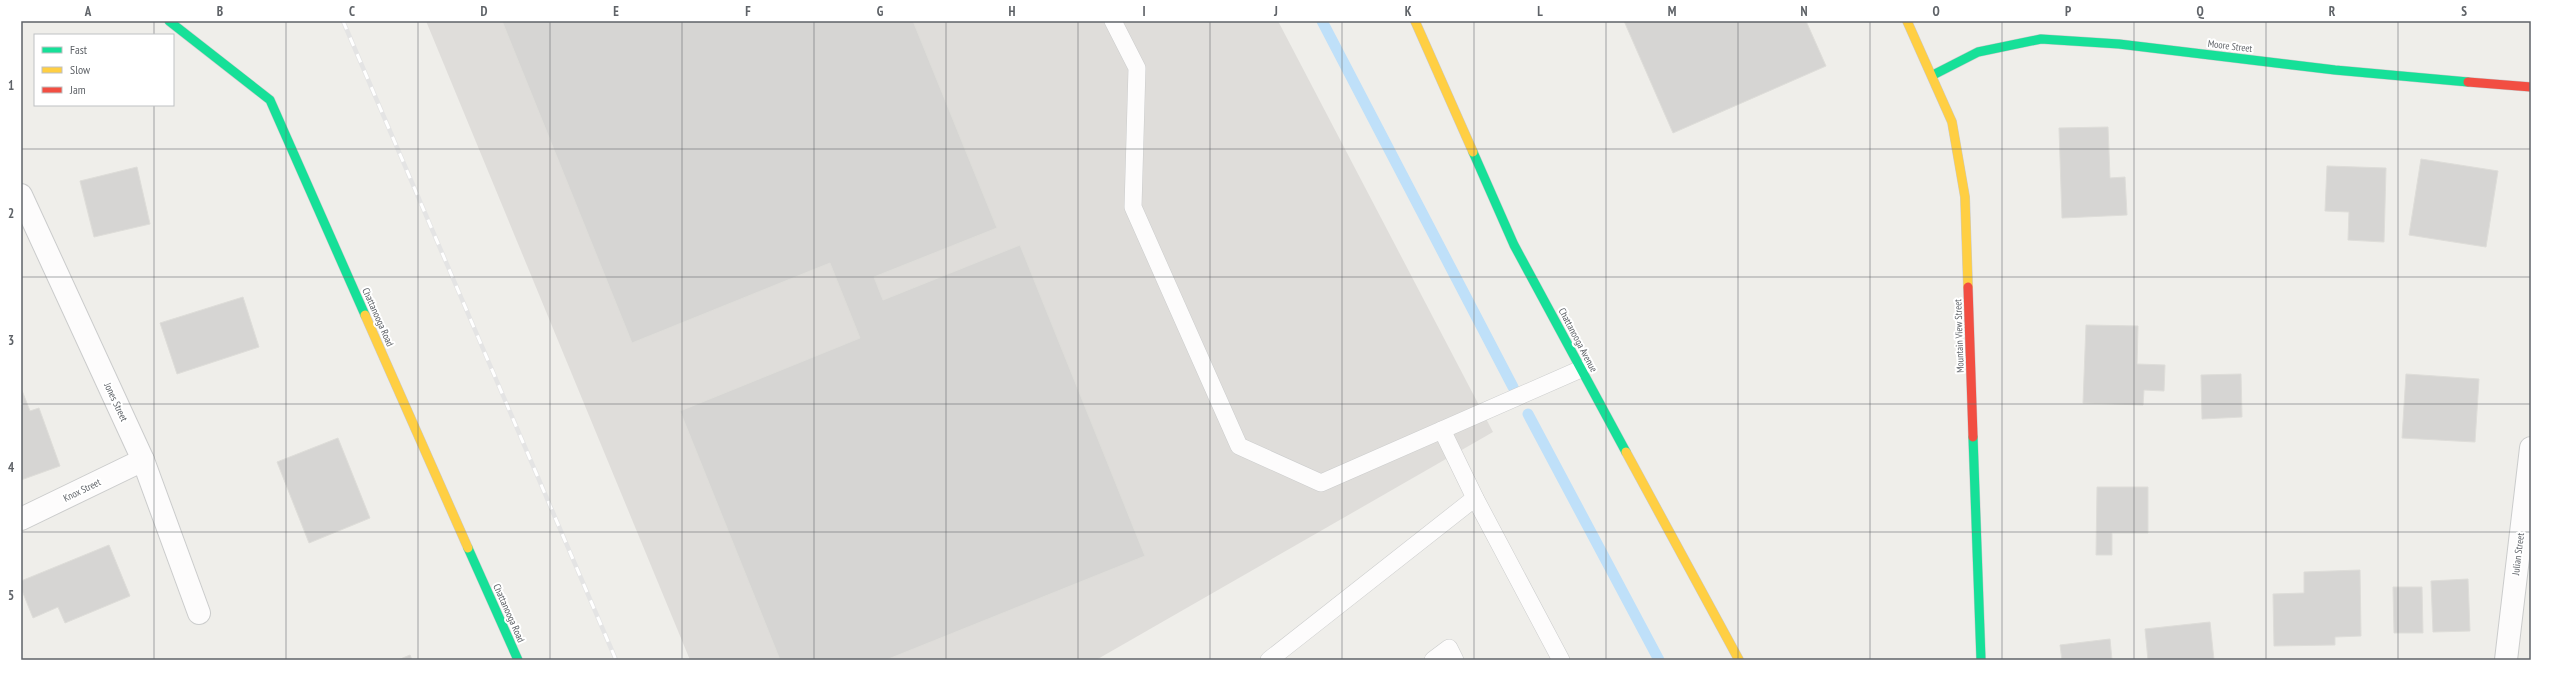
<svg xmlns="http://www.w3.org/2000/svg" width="2552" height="681" font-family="'PT Sans Narrow',sans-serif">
<rect width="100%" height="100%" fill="#efeeea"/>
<!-- industrial -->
<polygon fill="#dfddda" points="426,21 1278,21 1493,432 1096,660 690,660"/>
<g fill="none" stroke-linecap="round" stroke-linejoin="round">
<!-- stream -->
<g stroke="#bfe0f9" stroke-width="11">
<polyline points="1322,21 1513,387"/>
<polyline points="1528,414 1659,660"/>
</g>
</g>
<!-- building -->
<g fill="#d6d5d3" stroke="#deddd9">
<polygon points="502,21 913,21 997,228 874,277 883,300 1020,245 1145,556 886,660 780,660 680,411 860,338 830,263 632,343"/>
<polygon points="1624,21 1806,21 1826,66 1673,133"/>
<polygon points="2108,127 2110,178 2125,177 2127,215 2062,218 2059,128"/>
<polygon points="2421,159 2498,171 2486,247 2409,235"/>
<polygon points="2327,166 2386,168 2384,242 2348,240 2349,212 2325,211"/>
<polygon points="137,167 150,224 94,237 80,181"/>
<polygon points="243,297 259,347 177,374 160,323"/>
<polygon points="2086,325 2138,326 2137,364 2165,365 2164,391 2144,390 2143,405 2083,403"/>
<polygon points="2241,374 2242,417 2202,419 2201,375"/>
<polygon points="2406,374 2479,379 2475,442 2402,438"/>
<polygon points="21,388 30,411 39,408 60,466 21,480"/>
<polygon points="338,438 370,518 309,543 277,462"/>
<polygon points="2097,487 2148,487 2148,533 2112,533 2112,555 2096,555"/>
<polygon points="109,545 130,596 65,623 58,607 33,618 21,588 21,581"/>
<polygon points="2360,570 2361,636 2335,637 2335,645 2274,646 2273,594 2304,593 2304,572"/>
<polygon points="2468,579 2470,631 2433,632 2431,581"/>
<polygon points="2393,587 2422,587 2423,633 2394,633"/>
<polygon points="2210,622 2214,660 2148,660 2145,629"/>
<polygon points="2110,639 2112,660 2062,660 2060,645"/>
<polygon points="410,655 412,660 398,660"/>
</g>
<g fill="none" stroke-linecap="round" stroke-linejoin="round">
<defs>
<g id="lane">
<polyline points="1113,21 1137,68 1133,207 1239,446 1321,483 1581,369"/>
<polyline points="1442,430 1475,498 1561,660"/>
<polyline points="1269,660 1475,498"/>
<polyline points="1433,660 1449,648 1455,660"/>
</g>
<g id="street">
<polyline points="21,195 143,460 199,613"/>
<polyline points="21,519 143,460"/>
<polyline points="2506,660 2531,448"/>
</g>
<g id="fast">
<polyline points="169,21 270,100 365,315"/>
<polyline points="1933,75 1978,52 2041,39 2119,44 2335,70 2468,82"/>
<polyline points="1473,152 1514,245 1626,452"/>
<polyline points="1973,437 1981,660"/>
<polyline points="468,548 518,660"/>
</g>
<g id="slow">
<polyline points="1415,21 1473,152"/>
<polyline points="1907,21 1952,122 1965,197 1968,287"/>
<polyline points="365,315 468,548"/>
<polyline points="1626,452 1739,660"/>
</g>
<g id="jam">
<polyline points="2468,82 2531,87"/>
<polyline points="1968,287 1973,437"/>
</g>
</defs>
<!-- lane casing -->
<use href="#lane" stroke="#cbcccc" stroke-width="18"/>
<!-- street casing -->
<use href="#street" stroke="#cbcccc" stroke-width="24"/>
<!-- fast casing -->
<use href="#fast" stroke="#cacacb" stroke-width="10"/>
<!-- slow casing -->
<use href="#slow" stroke="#cacacb" stroke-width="10"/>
<!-- jam casing -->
<use href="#jam" stroke="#cacacb" stroke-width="10"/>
<!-- lane -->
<use href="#lane" stroke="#fdfcfc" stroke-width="17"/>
<!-- street -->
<use href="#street" stroke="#fdfcfc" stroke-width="22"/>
<!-- fast -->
<use href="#fast" stroke="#16e098" stroke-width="9"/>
<!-- slow -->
<use href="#slow" stroke="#ffcf43" stroke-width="9"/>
<!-- jam -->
<use href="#jam" stroke="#f24e42" stroke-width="9"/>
<defs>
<polyline id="rail" points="343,21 616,660"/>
</defs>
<!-- rail casing -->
<use href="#rail" stroke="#e4e4e4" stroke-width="4.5"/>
<!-- rail -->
<use href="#rail" stroke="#fff" stroke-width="3" stroke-dasharray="9" stroke-linecap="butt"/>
</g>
<!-- grid -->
<path fill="none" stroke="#5f6368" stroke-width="1" stroke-opacity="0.55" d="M154,21v14M286,21v639M418,21v639M550,21v639M682,21v639M814,21v639M946,21v639M1078,21v639M1210,21v639M1342,21v639M1474,21v639M1606,21v639M1738,21v639M1870,21v639M2002,21v639M2134,21v639M2266,21v639M2398,21v639M154,105v555M21,149h2510M21,277h2510M21,404h2510M21,532h2510"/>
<g text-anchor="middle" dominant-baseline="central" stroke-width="4" stroke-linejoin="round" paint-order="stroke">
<!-- street labels -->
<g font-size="10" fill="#5f6368" stroke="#fff">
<text transform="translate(2230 46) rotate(7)">Moore Street</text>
<text transform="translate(378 317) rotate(66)">Chattanooga Road</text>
<text transform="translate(1959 336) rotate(-92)">Mountain View Street</text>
<text transform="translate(1578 340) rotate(62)">Chattanooga Avenue</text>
<text transform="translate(116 402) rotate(65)">Jones Street</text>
<text transform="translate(82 490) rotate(-26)">Knox Street</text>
<text transform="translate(2518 554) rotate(-83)">Julian Street</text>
<text transform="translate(509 613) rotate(66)">Chattanooga Road</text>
</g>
</g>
<!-- border -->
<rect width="2552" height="681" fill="none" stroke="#ffffff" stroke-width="44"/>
<!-- legend -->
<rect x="34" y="34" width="140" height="72" fill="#ffffff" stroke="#bfc1c3"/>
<rect x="42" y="47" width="20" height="6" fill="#16e098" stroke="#bfc1c3"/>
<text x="70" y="54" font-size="12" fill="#5f6368">Fast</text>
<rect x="42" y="67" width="20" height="6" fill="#ffcf43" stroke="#bfc1c3"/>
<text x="70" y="74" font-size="12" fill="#5f6368">Slow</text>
<rect x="42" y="87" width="20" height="6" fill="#f24e42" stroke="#bfc1c3"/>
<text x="70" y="94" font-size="12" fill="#5f6368">Jam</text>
<rect x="22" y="22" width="2508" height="637" fill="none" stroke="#5f6368" stroke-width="1.5"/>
<g font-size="13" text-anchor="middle" font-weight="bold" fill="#5f6368">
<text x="88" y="16">A</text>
<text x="220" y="16">B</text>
<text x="352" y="16">C</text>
<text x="484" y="16">D</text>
<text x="616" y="16">E</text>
<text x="748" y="16">F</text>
<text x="880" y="16">G</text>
<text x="1012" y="16">H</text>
<text x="1144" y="16">I</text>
<text x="1276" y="16">J</text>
<text x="1408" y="16">K</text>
<text x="1540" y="16">L</text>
<text x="1672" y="16">M</text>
<text x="1804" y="16">N</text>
<text x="1936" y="16">O</text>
<text x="2068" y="16">P</text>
<text x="2200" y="16">Q</text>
<text x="2332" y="16">R</text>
<text x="2464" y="16">S</text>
<text x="11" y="90">1</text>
<text x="11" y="218">2</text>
<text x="11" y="345">3</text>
<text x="11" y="472">4</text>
<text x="11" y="600">5</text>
</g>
</svg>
